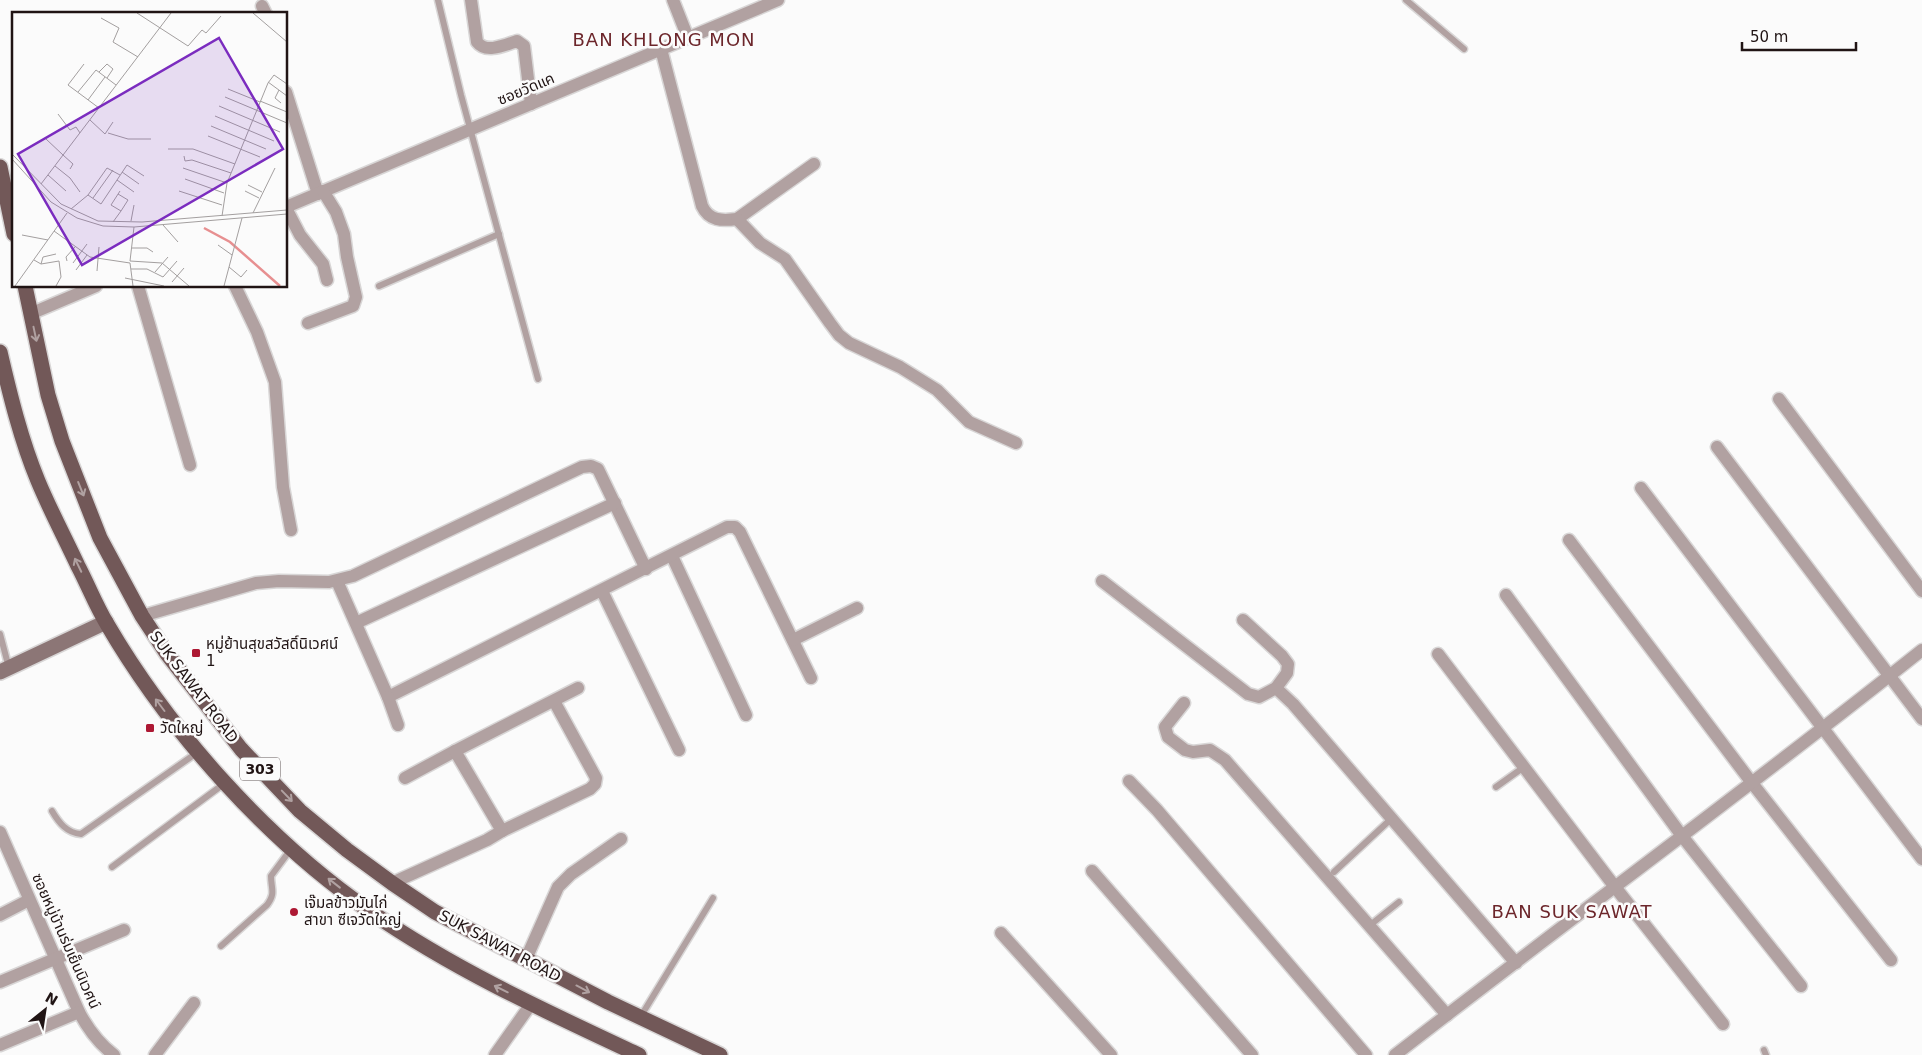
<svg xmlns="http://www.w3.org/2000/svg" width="1922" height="1055" font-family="'DejaVu Sans','Noto Sans Thai',sans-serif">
<rect width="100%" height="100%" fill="#fbfbfb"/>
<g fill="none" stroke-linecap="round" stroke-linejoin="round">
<defs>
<g id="lane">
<polyline points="438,0 461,95 538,379"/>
<polyline points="1406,0 1464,49"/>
<polyline points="379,286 499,234"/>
<polyline points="0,634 9,668"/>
<polyline points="1496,787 1524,767"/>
<path d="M52,811c7,12 15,22 29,23l117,-82"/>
<polyline points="112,867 225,783"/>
<polyline points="1334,872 1391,819"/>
<polyline points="1369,926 1399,902"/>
<path d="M221,946l46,-41c9,-12 4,-16 4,-29l20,-27"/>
<polyline points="641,1016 713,898"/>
<polyline points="1764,1050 1766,1055"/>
</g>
<g id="street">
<path d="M471,0l6,42c9,12 28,3 40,-1l7,5 7,58"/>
<polyline points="673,0 688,38"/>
<polyline points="262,6 266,14"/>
<path d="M661,49l41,157c7,15 20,15 35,13l77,-55"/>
<polyline points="286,92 318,194"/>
<polyline points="286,207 778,0"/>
<polyline points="286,208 300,235 323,264 327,280"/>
<polyline points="737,219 760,243 785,259 830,323 839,335 849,343 900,367 937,390 969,422 1016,443"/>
<polyline points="138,286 190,465"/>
<polyline points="235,286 257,332 275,382 283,487 291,530"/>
<polyline points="30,314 96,286"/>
<polyline points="308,323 353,306 356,297 347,257 344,234 336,212 323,191"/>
<polyline points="1779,399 1922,591"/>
<polyline points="1717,447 1922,719"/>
<polyline points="1641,488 1922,859"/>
<polyline points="1569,540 1752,783 1891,960"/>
<polyline points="672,556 746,715"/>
<polyline points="337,581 388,697 727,527 735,527 740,532 811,678"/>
<polyline points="1102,581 1248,694 1259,697 1276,688 1293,704 1516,963"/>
<polyline points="602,591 679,750"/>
<polyline points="1506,595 1682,836 1801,986"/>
<polyline points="142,616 256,583 279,581 329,582 353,576 582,467 591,466 598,469 646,569"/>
<polyline points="1243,620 1282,656 1288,664 1287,673 1276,688"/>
<polyline points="356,623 615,503"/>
<polyline points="793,640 857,608"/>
<polyline points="1438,654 1615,887 1723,1024"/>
<polyline points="388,697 398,725"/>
<polyline points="1184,703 1165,727 1168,737 1185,750 1193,752 1210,750 1225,760 1447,1015"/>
<polyline points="405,778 455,751"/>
<polyline points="1129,781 1157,810 1366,1055"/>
<polyline points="502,831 590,789 595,784 596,778 554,701"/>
<path d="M0,832l79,180c9,17 19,31 35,43"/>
<polyline points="1092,871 1252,1055"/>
<polyline points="392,883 487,840 502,831 455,751 578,688"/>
<polyline points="0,915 29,900"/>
<polyline points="1001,933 1111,1055"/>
<polyline points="526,959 558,887 571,874 621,839"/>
<polyline points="0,982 124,930"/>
<polyline points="0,1045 79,1012"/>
<polyline points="155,1055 194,1003"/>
<polyline points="495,1055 531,1004"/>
<path d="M1395,1055c175,-136 354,-267 527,-405"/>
</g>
<polyline id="secondary" points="0,672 106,622"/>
<g id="primary">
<polyline points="0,167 14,234"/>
<polyline points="25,286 48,395 62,441 100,538 142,616 167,654 241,749 300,811 347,850 392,883 435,912 608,1002 720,1055"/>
<path d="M0,352c10,43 21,88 38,129 12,29 27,57 40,85 10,19 18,40 29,58 63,108 161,217 264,288 84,58 176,100 268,143"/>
</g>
</defs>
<!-- lane casing -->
<use href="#lane" stroke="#d8d6d6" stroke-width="9"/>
<!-- street casing -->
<use href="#street" stroke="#d8d6d6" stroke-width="15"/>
<!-- secondary casing -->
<use href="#secondary" stroke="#d8d6d6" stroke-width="18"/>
<!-- primary casing -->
<use href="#primary" stroke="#d8d6d6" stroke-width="18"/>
<!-- lane -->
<use href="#lane" stroke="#b1a1a1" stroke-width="6"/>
<!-- street -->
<use href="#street" stroke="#b1a1a1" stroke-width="12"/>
<!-- secondary -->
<use href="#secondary" stroke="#8c7676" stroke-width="15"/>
<!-- primary -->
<use href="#primary" stroke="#725858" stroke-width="15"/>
</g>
<!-- one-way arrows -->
<defs><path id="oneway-shaft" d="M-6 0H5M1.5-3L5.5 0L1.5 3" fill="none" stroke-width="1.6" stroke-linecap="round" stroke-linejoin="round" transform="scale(1.25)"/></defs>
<g stroke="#b0a1a1">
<use href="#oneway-shaft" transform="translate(35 334) rotate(78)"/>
<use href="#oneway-shaft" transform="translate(81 489) rotate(68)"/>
<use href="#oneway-shaft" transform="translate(78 565) rotate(-116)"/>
<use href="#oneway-shaft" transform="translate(160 705) rotate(-127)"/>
<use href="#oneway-shaft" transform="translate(287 796) rotate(46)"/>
<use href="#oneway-shaft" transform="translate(334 883) rotate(-142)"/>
<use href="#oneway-shaft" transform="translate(501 989) rotate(-154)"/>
<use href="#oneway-shaft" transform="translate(583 989) rotate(28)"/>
</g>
<!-- markers -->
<g fill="#ad1833" stroke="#fbfbfb" stroke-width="2">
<rect x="191" y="648" width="10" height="10" rx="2.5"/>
<rect x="145" y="723" width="10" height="10" rx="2.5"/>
<circle cx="294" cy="912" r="5"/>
</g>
<g text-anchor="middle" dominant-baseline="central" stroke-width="5" stroke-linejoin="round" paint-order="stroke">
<!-- shield labels -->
<rect fill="#fbfbfb" stroke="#625959" stroke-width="1" x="240" y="757.5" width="40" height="23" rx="4"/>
<g font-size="14" font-weight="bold" fill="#201414">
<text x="260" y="769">303</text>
</g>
<!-- street labels -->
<g font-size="15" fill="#201414" stroke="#fbfbfb">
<text transform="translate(526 89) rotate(-23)">ซอยวัดแค</text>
<text transform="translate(194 687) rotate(53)">SUK SAWAT ROAD</text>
<text transform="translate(66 941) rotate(66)">ซอยหมู่บ้านร่มเย็นนิเวศน์</text>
<text transform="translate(500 946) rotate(28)">SUK SAWAT ROAD</text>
</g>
<!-- poi labels -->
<g font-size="15" fill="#201414" stroke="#fbfbfb" text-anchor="start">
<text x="206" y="644">หมู่ย้านสุขสวัสดิ์นิเวศน์<tspan x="206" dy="17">1</tspan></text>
<text x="160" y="728">วัดใหญ่</text>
<text x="304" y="903">เจ๊มลข้าวมันไก่<tspan x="304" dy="17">สาขา ซีเจวัดใหญ่</tspan></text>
</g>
<!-- quarter labels -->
<g font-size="18" letter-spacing="1" fill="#6c262b" stroke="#fbfbfb">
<text x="664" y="39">BAN KHLONG MON</text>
<text x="1572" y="911">BAN SUK SAWAT</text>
</g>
</g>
<!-- overview -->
<g transform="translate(12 12)">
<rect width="275" height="275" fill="#fbfbfb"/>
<path fill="none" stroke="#e78f90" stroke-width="2.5" d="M192,216l26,14 50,44"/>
<path fill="none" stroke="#a39f9f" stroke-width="1" d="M125,1l51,33 14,-16 4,3 15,-17M241,1l34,29M89,6l18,10 -6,14 25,15M72,52l-16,21 31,23M87,60l8,-8 6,5 -6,9M256,70l19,14M216,77l32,13M267,78l-4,8 6,5M66,80l18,-22 20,15M213,85l62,26M76,88l17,-23M248,89l27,11M207,94l61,26M46,102l12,16 6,-3 4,6M203,104l59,25M78,108l15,14 8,-12M199,114l55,23M96,121l20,6h23M196,124l52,21M34,127l17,16M156,137h25l42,15M0,142l49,50 37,17 44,1 145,-12M51,143l10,9 -3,5M172,144l1,5 7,-1 39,13M0,147l39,43 26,16 26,8 31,1 153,-13M43,154l15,12 10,14M171,156l44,15M110,160l17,12M36,163l18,16M173,167l39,14M105,168l17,12M29,172l130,-171M236,173l14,7M167,179l43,14M233,179l14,7M106,182l10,6 -7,11M76,183l13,9 26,-39 17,11M81,186l20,-28M59,197l17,-14 19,-27 13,7M241,201l22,-45M210,204l5,-33 41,-100 6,-8 13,9M119,209l3,-16M101,210l8,-11 -10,-6 9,-14M151,213l15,17M42,219l36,26 40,6 3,23M10,223l26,5M206,233l14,10M120,236h15l6,4M22,248l7,4 18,-3 2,16 -5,9M55,249l-1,-4 9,-10M118,249l32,2 27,23M118,249l4,-34M61,251l14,-19M29,252l2,-7 13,-3M217,255l12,10 6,-7M119,257h16l16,8 14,-16M64,258l11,-15M85,259l2,-24M143,260l13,-15M113,266l39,8M160,270l12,-14M3,274l52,-73M212,274l18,-68"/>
<path fill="#7b2cbf" fill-opacity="0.15" stroke="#7b2cbf" stroke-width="2.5" d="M207,26l64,111 -201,116 -64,-111z"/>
<rect width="275" height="275" fill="none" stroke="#201414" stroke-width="2.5"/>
</g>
<!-- north arrow -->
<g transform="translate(45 1010) rotate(30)" stroke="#fbfbfb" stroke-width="4" paint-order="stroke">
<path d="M0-4L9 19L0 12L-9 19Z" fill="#201414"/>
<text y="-8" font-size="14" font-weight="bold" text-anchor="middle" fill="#201414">N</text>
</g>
<!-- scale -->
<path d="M1742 42v8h114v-8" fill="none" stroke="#201414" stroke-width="2.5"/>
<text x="1750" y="42" font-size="15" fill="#201414" stroke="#fbfbfb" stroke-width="4" paint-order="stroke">50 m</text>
</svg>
